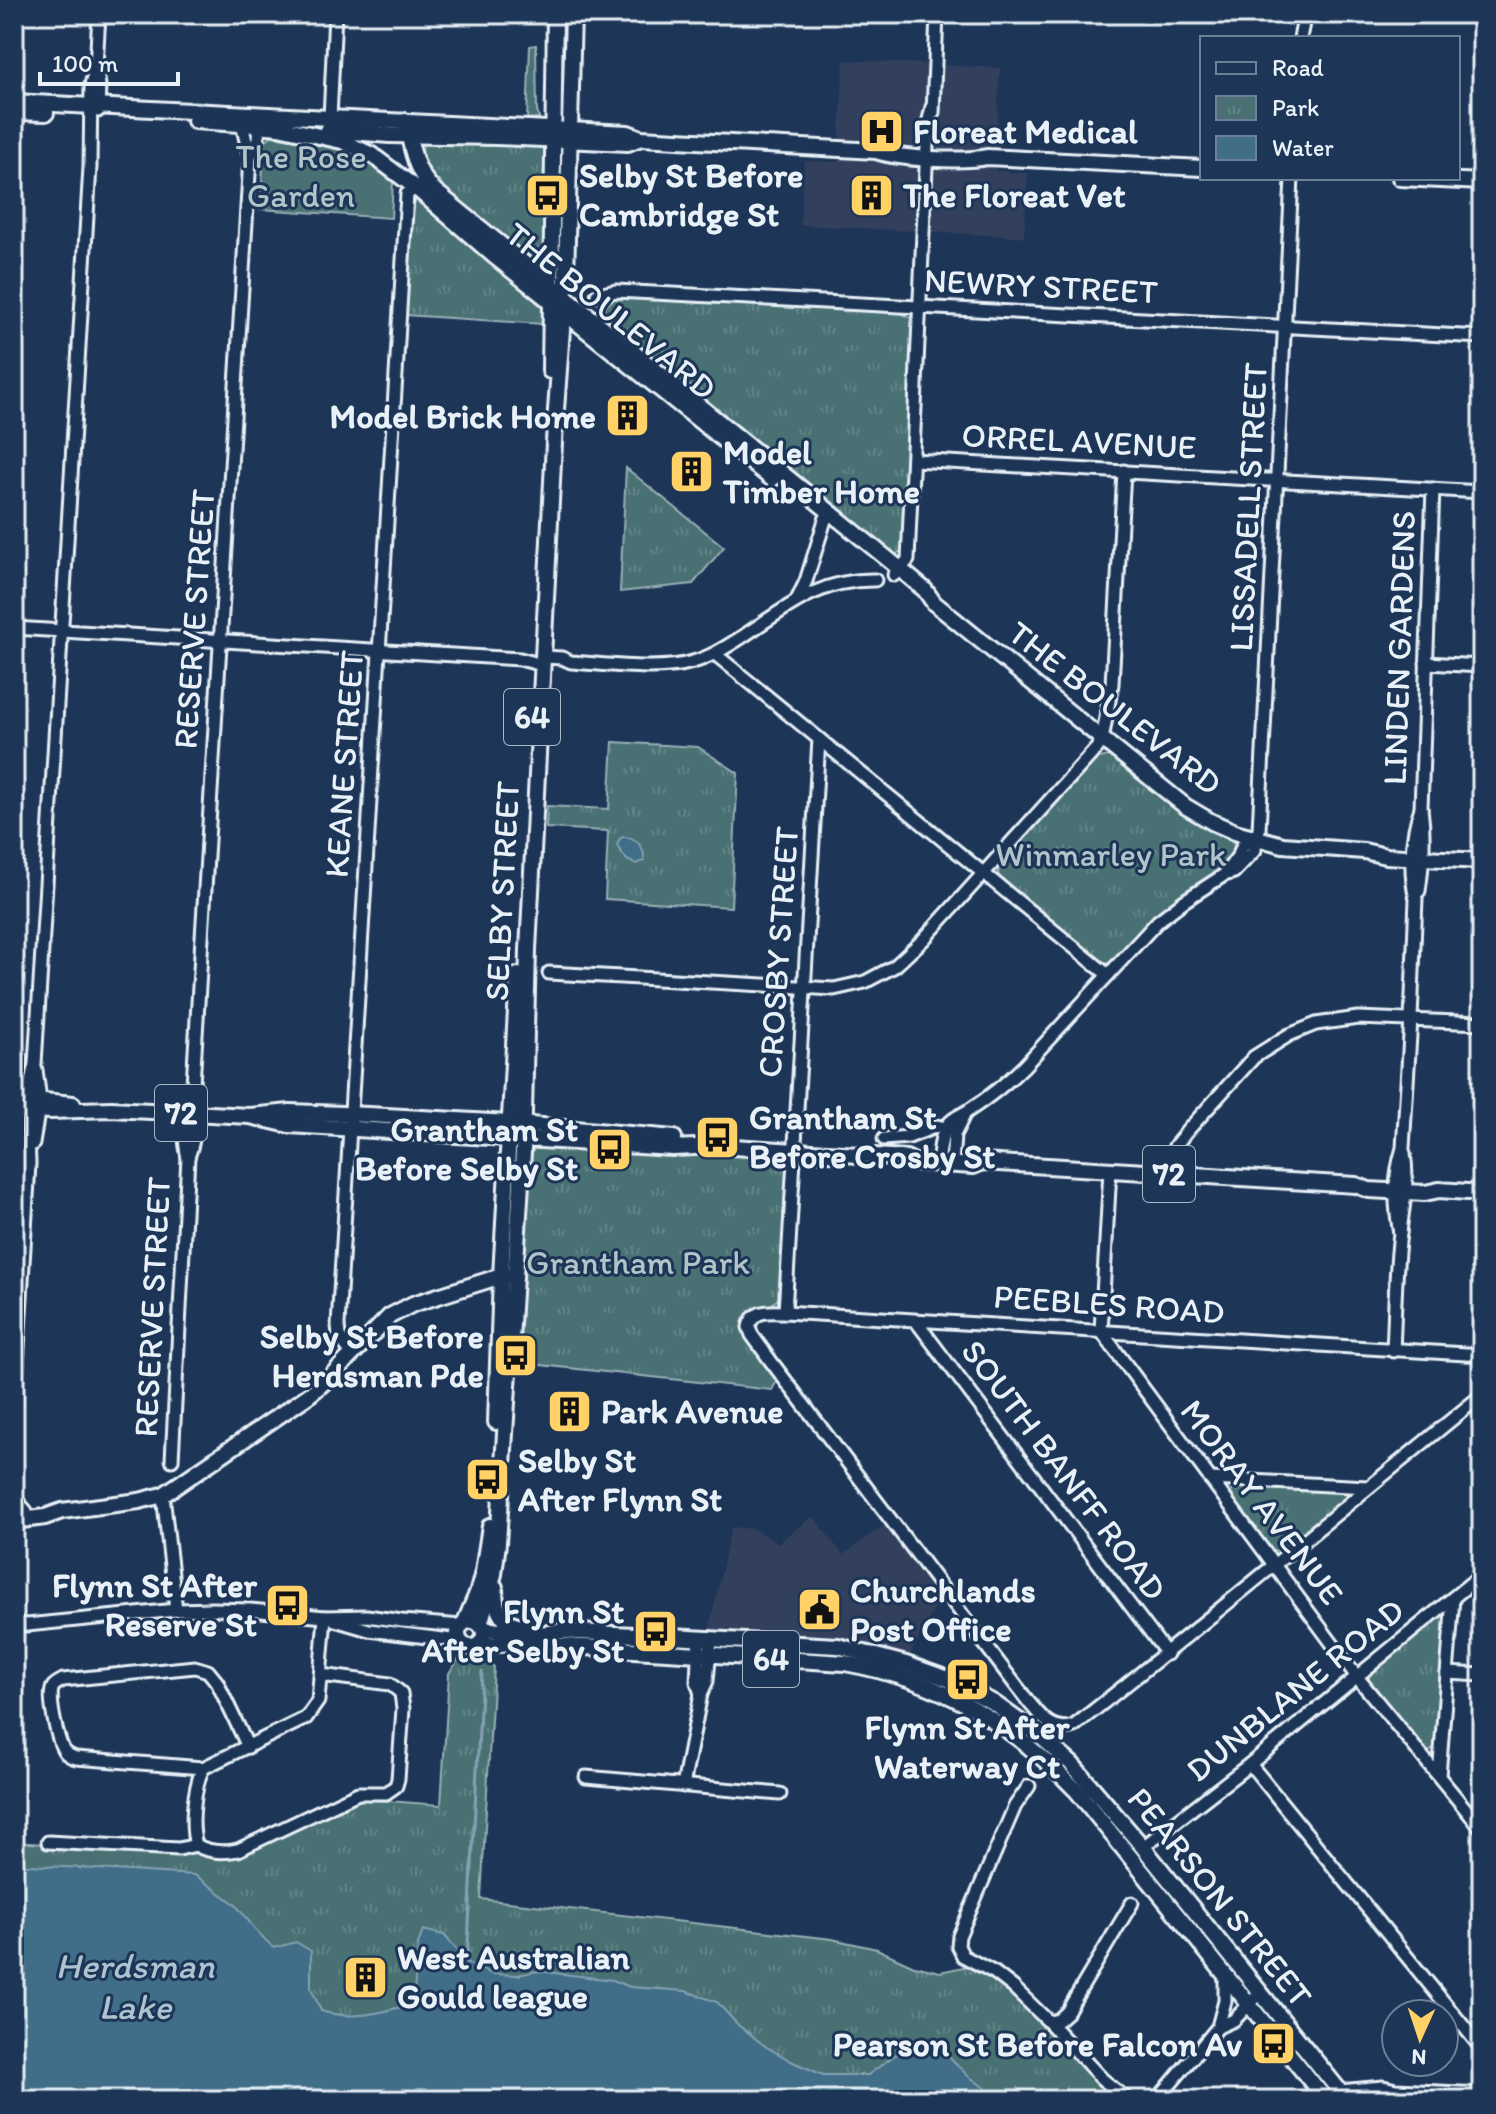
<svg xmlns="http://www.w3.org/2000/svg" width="1496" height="2114" font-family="Itim,sans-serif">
<defs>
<pattern id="park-tufts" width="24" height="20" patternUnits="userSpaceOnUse" patternTransform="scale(2)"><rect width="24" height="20" fill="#4a7073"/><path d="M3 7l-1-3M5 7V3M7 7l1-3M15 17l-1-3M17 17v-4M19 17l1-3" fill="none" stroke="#648588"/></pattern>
</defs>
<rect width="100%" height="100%" fill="#1d3557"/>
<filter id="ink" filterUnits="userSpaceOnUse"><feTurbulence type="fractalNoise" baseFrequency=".0125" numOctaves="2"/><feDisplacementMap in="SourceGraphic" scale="16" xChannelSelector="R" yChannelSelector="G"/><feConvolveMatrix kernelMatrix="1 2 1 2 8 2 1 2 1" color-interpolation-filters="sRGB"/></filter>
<g filter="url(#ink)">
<!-- built -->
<g fill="#31415d">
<polygon points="844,60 1000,68 995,171 1028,173 1024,237 800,225 804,161 838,162"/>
<polygon points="813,1516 843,1555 891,1520 946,1597 935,1607 902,1671 862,1660 819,1652 705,1649 731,1527 754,1529 778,1543"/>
</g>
<!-- green -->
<g fill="#4a7073" stroke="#99b0b6" stroke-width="2">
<polygon points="536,45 537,111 539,118 527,119 530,46"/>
<polygon points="271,136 339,146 366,161 393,182 391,218 260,209 265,141"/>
</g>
<!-- park -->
<g fill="url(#park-tufts)" stroke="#99b0b6" stroke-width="2">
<polygon points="431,141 540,145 547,151 546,262 543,265 536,265 432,181 419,153 424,144"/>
<polygon points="417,200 453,228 541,306 544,312 543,324 405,315 411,219 413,205"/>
<polygon points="615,298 901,313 911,318 915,326 904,544 902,550 897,554 889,554 738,435 597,314"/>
<polygon points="626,468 724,547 693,584 620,592"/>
<polygon points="613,742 698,747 738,773 731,907 605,899 608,831 546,828 547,806 609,809"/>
<path d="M1109,756l6,3c37,30 73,60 117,81l4,12 -9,12 -73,54 -42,44 -7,2 -4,-1 -100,-82c-4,-8 -4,-12 0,-19l94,-103z"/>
<polygon points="540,1145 774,1157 782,1160 787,1170 779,1298 771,1305 748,1313 742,1323 744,1334 778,1379 772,1390 513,1362 523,1219 531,1156 535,1146"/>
<polygon points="1240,1485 1343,1492 1348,1495 1347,1498 1285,1548 1275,1551 1266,1546 1233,1501 1231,1493 1235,1486"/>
<polygon points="1441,1615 1446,1616 1437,1748 1428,1752 1422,1748 1369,1682 1369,1676 1372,1671"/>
<polygon points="468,1646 494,1667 481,1899 832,1939 877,1949 914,1966 940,1972 968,1966 988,1976 1026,2007 1125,2100 14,2100 14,1842 233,1856 361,1799 441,1805 449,1673"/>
</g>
<!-- water -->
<g fill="#416d87" stroke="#84a2b4" stroke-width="2">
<path d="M622,837c14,-1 23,10 22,24l-9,3 -8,-4 -10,-14 2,-6z"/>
<path d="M14,1864l181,11 40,29 24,30 15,14 22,-6 15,9v37l10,23c32,10 61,1 92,-7l5,-59 5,-15 21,5 25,29 23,10 26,1 20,-4 75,9 17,7 56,4 31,11 21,23 27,21 28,16 30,13h45l27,-20 24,-8 26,5 22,23 25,18 18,7h-996z"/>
</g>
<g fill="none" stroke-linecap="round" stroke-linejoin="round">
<!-- stream -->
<polyline stroke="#84a2b4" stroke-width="3" points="467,1963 482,1672"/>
<defs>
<g id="minor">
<polyline points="1300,38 1305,14"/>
<polyline points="98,111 99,85 96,66 99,14"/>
<polyline points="933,113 937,14"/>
<polyline points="330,118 335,14"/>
<polyline points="250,157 258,139 259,120"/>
<polyline points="597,295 616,291 1482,337"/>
<polyline points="913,460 1482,492"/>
<polyline points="894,575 908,560 928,124 932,107"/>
<polyline points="797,600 806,581 825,520 829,512"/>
<polyline points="14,628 520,659 535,663"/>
<polyline points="715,654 1108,975"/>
<path d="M544,657l18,1 9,4c35,2 88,10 122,0 18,-5 33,-15 49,-25 44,-29 77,-58 133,-57"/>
<polyline points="1426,663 1482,666"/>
<polyline points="1224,875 1238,856 1243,845 1256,839"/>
<path d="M1419,891c4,-27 6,-56 2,-83l12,-319"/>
<polyline points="549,973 834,989 865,982 895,966 923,940 1097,748 1102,740 1112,684 1124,471"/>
<polyline points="884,1139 909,1137 937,1126 945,1128"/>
<polyline points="33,1144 40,1100 36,1070"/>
<path d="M188,1157c7,-16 11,-56 5,-73l57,-926 -8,-34"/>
<path d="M938,1164c2,-13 2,-28 9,-38 5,-8 13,-10 21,-15 20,-13 39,-28 56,-45l134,-145 26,-20 40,-26 10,-3 21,-22 1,-11 3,-9 33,-652"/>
<polyline points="952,1164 954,1135 965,1113"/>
<polyline points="1110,1170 1101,1331 1357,1677 1482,1829"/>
<polyline points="1172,1174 1172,1157 1175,1146 1188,1130 1254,1057 1289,1035 1316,1024 1358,1018 1482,1023"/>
<path d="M1400,1233c-6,-30 -6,-56 3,-85l8,-129 5,-120c-7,-28 -5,-64 5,-91"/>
<polyline points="785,1312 819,739"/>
<polyline points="916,1321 1167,1654"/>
<path d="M1393,1351c2,-39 2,-79 7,-118 3,-30 9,-49 4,-80"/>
<polyline points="352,1354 339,1336 338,1325 407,194 421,184"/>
<path d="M1482,1355l-697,-43c-16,0 -32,-3 -36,15l3,8 18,25 257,340c13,15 25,34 47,26 138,-108 272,-221 408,-331"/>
<polyline points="14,1414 29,1164 27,1099 35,1064 90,167 91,85 96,66"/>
<path d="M172,1460l16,-303c-5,-17 -4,-58 5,-73"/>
<polyline points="1210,1479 1368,1487"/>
<polyline points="163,1495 176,1610"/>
<polyline points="14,1498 26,1511"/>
<polyline points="335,1620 369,1630 460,1641"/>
<polyline points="14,1623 27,1625 176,1610 213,1609 250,1610 325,1617 367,1616 402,1621 461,1626"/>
<polyline points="699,1638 697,1682 701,1694"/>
<polyline points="1447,1673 1482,1675"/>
<path d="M321,1675l69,9 11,9 2,16 -5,70 -2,7 -10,7h-28l-120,57c-15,3 -29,3 -42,-5 -6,-20 -2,-58 7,-77l103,-50 12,-17 7,-84"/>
<polyline points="1250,1764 1482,2049"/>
<path d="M203,1768l-127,-10c-4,-1 -8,-3 -11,-6 -7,-8 -18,-56 -12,-65 1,-2 8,-6 10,-7l132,-13 13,4 9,11 31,65"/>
<polyline points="1439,1776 1453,1598"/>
<polyline points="586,1777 780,1794"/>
<polyline points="683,1786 701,1694 707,1681 711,1639"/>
<polyline points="1029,1786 1015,1806 959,1936 958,1946 963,1956 995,1973 1013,1987 1049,2022 1102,2079 1128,2100"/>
<polyline points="48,1842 179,1849 196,1845"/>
<polyline points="1143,1847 1250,1764 1482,1574"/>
<polyline points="1049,2022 1058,2020 1067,2012 1132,1903"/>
<polyline points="1218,2027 1234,2020 1260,1993"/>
<polyline points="1340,2091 1383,2087 1396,2090 1482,2094"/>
<polyline points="1157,2100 1218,2027 1225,2001 1225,1975"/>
</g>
<g id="major">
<path d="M14,102l614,31 13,5 235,13c23,8 88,11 111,6l215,11"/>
<polyline points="14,112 46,113"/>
<polyline points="195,121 282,127"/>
<path d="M405,121c8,28 8,49 30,70l465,378 25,21 9,13 251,203 27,16 23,10 48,13 81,6 22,5 96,5"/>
<polyline points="274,126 342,141 372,155 416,188 494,256 772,479"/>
<polyline points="327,130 389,135 497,137 628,143 641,138"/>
<polyline points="1400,178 1482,182"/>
<polyline points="550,371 555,14"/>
<polyline points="14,1098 73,1104"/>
<polyline points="14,1109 50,1111 111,1109 250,1116 290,1112 369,1115 509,1123 674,1138"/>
<polyline points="250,1116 289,1125 673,1148 717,1146 906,1158 914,1162 973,1166 982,1162 1356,1185 1369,1190 1425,1193 1439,1190 1482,1193"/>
<polyline points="496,1422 501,1276 518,975"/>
<polyline points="14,1521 45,1517 62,1511 139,1501 163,1495 309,1395 328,1379 390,1316 413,1304 501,1276 507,1276"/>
<path d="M495,1587c0,25 5,36 32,40"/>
<circle cx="471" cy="1634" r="13"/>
<polyline points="465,1622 478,1591 483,1572 490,1526"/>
<polyline points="480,1625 494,1574 498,1543 523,1152 528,950 555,423 566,276 573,14"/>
<path d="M483,1628c26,5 50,9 77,3l278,15 68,18 42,15 46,24 47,34 31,27 71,83 204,253"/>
<path d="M478,1645l41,-2 326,20c96,17 165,59 232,128l249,309"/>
</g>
</defs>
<!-- minor casing -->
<use href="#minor" stroke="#e8f1f8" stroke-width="17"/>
<!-- major casing -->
<use href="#major" stroke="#e8f1f8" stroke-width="20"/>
<!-- minor -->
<use href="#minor" stroke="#1d3557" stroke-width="11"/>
<!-- major -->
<use href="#major" stroke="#1d3557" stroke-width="14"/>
</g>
</g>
<!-- icons -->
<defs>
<symbol id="hospital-square" viewBox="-11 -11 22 22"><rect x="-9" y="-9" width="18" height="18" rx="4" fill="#ffd166" stroke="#1d3557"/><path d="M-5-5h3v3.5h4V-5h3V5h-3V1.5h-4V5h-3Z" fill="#111"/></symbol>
<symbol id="bus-square" viewBox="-11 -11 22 22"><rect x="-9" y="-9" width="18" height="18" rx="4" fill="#ffd166" stroke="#1d3557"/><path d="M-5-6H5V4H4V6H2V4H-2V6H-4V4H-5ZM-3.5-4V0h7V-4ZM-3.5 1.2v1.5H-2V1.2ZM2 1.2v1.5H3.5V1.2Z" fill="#111"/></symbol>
<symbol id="building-square" viewBox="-11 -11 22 22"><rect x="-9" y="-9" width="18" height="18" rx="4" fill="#ffd166" stroke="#1d3557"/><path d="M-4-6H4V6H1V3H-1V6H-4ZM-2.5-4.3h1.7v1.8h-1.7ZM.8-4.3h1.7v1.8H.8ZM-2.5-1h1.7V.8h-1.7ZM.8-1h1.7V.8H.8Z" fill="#111"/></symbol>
<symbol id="civic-square" viewBox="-11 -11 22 22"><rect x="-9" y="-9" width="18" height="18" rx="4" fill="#ffd166" stroke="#1d3557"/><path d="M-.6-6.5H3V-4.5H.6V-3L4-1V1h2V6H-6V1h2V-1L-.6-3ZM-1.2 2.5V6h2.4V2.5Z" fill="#111"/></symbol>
</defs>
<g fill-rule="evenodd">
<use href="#hospital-square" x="856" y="106" width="51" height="51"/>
<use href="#bus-square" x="522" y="170" width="51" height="51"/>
<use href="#building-square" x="846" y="170" width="51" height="51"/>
<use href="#building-square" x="602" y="390" width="51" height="51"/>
<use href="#building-square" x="666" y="446" width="51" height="51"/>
<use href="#bus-square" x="692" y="1112" width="51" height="51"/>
<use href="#bus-square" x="584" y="1124" width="51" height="51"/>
<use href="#bus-square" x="490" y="1330" width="51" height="51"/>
<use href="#building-square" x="544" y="1386" width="51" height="51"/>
<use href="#bus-square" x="462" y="1454" width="51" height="51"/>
<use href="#bus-square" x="262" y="1580" width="51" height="51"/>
<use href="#civic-square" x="794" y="1584" width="51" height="51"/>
<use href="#bus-square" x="630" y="1606" width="51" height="51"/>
<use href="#bus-square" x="942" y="1654" width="51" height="51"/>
<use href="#building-square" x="340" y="1952" width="51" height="51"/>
<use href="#bus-square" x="1248" y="2018" width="51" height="51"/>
</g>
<g text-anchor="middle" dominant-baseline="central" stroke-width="6" stroke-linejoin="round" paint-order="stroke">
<!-- shield labels -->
<g fill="#1d3557" stroke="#abb9c8" stroke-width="2">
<rect x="504" y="689" width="56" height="56" rx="6"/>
<rect x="155" y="1085" width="52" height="56" rx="6"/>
<rect x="1143" y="1146" width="52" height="56" rx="6"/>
<rect x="743" y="1631" width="56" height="56" rx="6"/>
</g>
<g font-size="32" font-weight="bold" fill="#e8f1f8">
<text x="532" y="717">64</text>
<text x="181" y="1113">72</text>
<text x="1169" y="1174">72</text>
<text x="771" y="1659">64</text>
</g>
<!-- poi labels -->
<g font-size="34" font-weight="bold" fill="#e8f1f8" stroke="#1d3557" text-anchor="start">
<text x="913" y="131">Floreat Medical</text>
<text x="579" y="175">Selby St Before<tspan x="579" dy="39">Cambridge St</tspan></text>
<text x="903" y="195">The Floreat Vet</text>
<text x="596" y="416" text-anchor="end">Model Brick Home</text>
<text x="723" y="452">Model<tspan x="723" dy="39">Timber Home</tspan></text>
<text x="749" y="1117">Grantham St<tspan x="749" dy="39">Before Crosby St</tspan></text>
<text x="578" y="1129" text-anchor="end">Grantham St<tspan x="578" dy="39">Before Selby St</tspan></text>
<text x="484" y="1336" text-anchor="end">Selby St Before<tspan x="484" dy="39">Herdsman Pde</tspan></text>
<text x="601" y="1411">Park Avenue</text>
<text x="518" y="1460">Selby St<tspan x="518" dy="39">After Flynn St</tspan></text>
<text x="257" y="1585" text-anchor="end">Flynn St After<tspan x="257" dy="39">Reserve St</tspan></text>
<text x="850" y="1590">Churchlands<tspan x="850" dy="39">Post Office</tspan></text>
<text x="624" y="1611" text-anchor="end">Flynn St<tspan x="624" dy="39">After Selby St</tspan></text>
<text x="967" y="1727" text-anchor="middle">Flynn St After<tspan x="967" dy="39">Waterway Ct</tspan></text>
<text x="397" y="1957">West Australian<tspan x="397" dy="39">Gould league</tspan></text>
<text x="1242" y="2044" text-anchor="end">Pearson St Before Falcon Av</text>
</g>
<!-- park labels -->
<g font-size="34" fill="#b1c4c9" stroke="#1d3557">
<text x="301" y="156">The Rose<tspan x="301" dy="39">Garden</tspan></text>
<text x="1111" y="854">Winmarley Park</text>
<text x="638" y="1262">Grantham Park</text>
</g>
<!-- street labels -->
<g font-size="34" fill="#e8f1f8" stroke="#1d3557">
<text transform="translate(1041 286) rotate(3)">NEWRY STREET</text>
<text transform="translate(611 311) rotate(39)">THE BOULEVARD</text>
<text transform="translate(1079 441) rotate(3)">ORREL AVENUE</text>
<text transform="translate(1248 507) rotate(-87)">LISSADELL STREET</text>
<text transform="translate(194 619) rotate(-86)">RESERVE STREET</text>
<text transform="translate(1399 648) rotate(-88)">LINDEN GARDENS</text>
<text transform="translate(1115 708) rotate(38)">THE BOULEVARD</text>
<text transform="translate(344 764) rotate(-86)">KEANE STREET</text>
<text transform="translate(502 891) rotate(-87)">SELBY STREET</text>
<text transform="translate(778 952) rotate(-86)">CROSBY STREET</text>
<text transform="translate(1109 1304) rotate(4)">PEEBLES ROAD</text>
<text transform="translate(152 1307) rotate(-87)">RESERVE STREET</text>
<text transform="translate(1064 1470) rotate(53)">SOUTH BANFF ROAD</text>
<text transform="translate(1262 1502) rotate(53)">MORAY AVENUE</text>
<text transform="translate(1295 1690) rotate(-39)">DUNBLANE ROAD</text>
<text transform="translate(1220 1897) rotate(51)">PEARSON STREET</text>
</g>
<!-- water labels -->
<g font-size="36" font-style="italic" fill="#aec3d0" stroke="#1d3557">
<text x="135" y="1965">Herdsman<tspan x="135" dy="41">Lake</tspan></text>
</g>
</g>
<!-- margin -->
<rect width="1496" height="2114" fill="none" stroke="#1d3557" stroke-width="48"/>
<rect x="24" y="24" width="1448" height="2066" fill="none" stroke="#e8f1f8" stroke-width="3" filter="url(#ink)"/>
<!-- legend -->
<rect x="1200" y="36" width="260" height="144" fill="#1d3557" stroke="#6e8097" stroke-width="2"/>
<rect x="1216" y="62" width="40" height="12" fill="#1d3557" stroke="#6e8097" stroke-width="2"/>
<text x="1272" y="76" font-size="24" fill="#e8f1f8">Road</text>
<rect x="1216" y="96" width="40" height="24" fill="url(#park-tufts)" stroke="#6e8097" stroke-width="2"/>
<text x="1272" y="116" font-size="24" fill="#e8f1f8">Park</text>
<rect x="1216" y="136" width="40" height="24" fill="#416d87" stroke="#6e8097" stroke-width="2"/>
<text x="1272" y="156" font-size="24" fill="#e8f1f8">Water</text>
<!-- north arrow -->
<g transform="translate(1420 2038) rotate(183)"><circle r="38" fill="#1d3557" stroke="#6e8097" stroke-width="2"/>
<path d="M0-6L14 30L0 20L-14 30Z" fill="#ffd166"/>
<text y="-12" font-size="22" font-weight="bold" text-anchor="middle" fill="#e8f1f8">N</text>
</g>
<!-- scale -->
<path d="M40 72v12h138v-12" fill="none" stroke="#e8f1f8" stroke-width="4"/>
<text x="52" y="72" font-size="24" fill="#e8f1f8" stroke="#1d3557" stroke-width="6" paint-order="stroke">100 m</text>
</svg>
